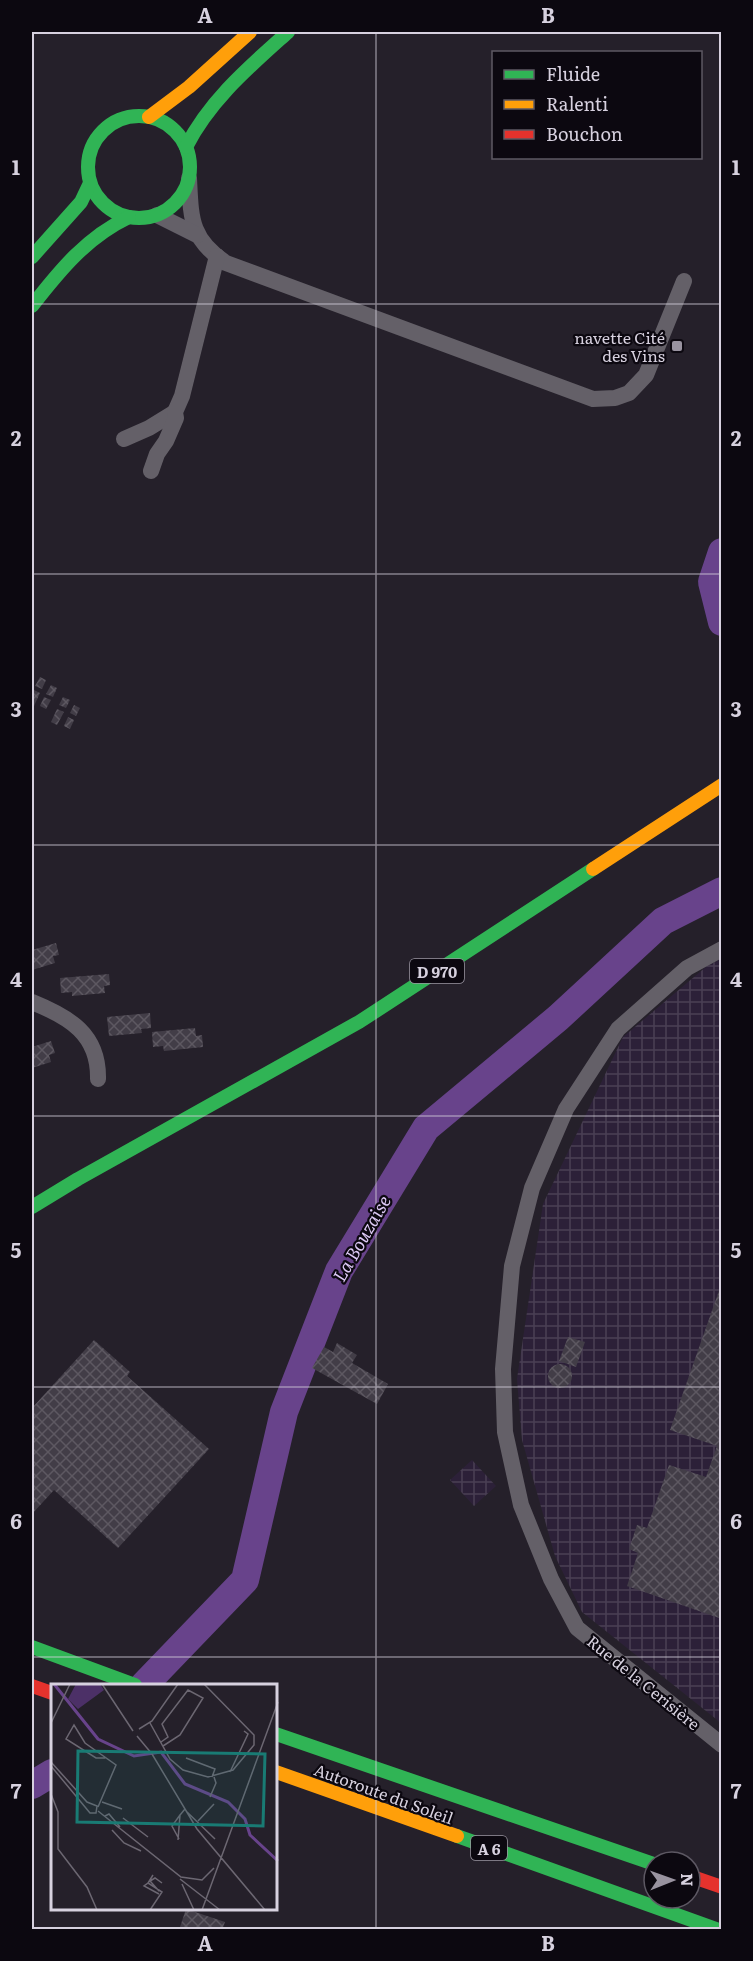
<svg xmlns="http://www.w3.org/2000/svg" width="753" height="1961" font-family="Literata,serif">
<defs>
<pattern id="industrial-grid" width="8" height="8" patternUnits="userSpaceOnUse" patternTransform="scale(1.5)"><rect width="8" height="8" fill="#2c2038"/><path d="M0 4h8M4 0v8" fill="none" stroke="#4a3f54"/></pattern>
<pattern id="building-cross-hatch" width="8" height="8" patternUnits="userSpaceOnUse" patternTransform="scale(1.5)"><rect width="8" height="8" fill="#423d47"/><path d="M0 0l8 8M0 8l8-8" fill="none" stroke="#5d5861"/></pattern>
</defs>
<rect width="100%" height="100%" fill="#25202a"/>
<!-- industrial -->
<g fill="url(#industrial-grid)">
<polygon points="721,959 721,1723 582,1612 555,1556 522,1440 517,1379 543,1204 623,1037 707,966"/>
<polygon points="472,1460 496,1486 474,1506 450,1480"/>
</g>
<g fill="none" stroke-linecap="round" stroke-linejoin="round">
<!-- river -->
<g stroke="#68438b" stroke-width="28">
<polyline points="722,552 712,582 722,622"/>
<polyline points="144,1685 245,1580 284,1412 339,1271 426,1128 558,1018 663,921 722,891"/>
<polyline points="32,1785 52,1773"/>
</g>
</g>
<!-- building -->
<g fill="url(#building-cross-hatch)">
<polygon points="40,677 46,680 42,689 35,686"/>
<polygon points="51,685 57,688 53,697 46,694"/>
<polygon points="34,690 40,693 34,706 32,704 32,694"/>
<polygon points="44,697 51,700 46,709 40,706"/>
<polygon points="63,697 70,700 66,708 59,705"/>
<polygon points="74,705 80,708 76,716 70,713"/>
<polygon points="57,709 64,712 57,725 51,722"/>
<polygon points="68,717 74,720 70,729 64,726"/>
<polygon points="56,943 59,955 53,956 55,963 32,970 32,950"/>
<polygon points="109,974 110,985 104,986 105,993 72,996 72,992 61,993 60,978"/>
<polygon points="150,1013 151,1028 141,1029 142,1033 109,1036 107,1017"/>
<polygon points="195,1028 196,1036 202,1035 203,1047 164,1051 163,1046 153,1047 152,1032"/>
<polygon points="51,1041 55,1053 49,1055 51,1062 32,1068 32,1047"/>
<polygon points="722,1282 722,1619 627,1586 638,1553 629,1549 637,1525 647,1528 669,1465 706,1477 717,1446 670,1430"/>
<polygon points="568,1337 585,1342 576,1367 559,1361"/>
<polygon points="94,1340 130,1372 127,1376 209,1449 118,1548 54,1490 32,1514 32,1408"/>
<polygon points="337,1343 357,1355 352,1363 388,1384 377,1404 312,1368 324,1347 333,1352"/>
<circle cx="560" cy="1376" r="12"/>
<polygon points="186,1909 225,1922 222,1930 179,1930"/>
</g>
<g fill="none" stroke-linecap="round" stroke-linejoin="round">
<!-- street -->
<g stroke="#646068" stroke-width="16">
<path d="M189,178c2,40 1,61 37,85l367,136 22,-1 14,-5 17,-18 38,-94"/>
<polyline points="157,215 197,235"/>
<polyline points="124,439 149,428 175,412"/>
<polyline points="151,471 157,454 166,441 176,418 175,412 182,396 217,256"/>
<polyline points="722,949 687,968 618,1029 566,1109 532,1188 512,1266 503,1369 505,1432 521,1505 551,1579 577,1628 722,1745"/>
<path d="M32,1002c37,15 67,32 66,77"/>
</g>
<!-- fast -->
<g stroke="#30b455" stroke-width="14">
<circle cx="139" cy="167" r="51"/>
<path d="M186,147c24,-47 63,-80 102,-115"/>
<polyline points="32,257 81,202 90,183"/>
<path d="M32,306c28,-36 55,-69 97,-89"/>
<polyline points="32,1207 78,1179 359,1022 593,869"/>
<polyline points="32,1647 135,1685"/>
<polyline points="276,1734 654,1864"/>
<polyline points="457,1836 719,1930"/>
</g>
<!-- slow -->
<g stroke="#ff9f0a" stroke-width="14">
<polyline points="149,117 189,87 250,32"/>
<polyline points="593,869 722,785"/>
<polyline points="276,1772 457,1836"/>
</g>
<!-- jam -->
<g stroke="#e5322d" stroke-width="14">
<polyline points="32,1686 52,1693"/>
<polyline points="690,1876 722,1887"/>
</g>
</g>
<!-- grid -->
<path fill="none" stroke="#d7d1df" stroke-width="1.5" stroke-opacity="0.55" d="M376,32v1898M32,304h690M32,574h690M32,845h690M32,1116h690M32,1387h690M32,1657h690"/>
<!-- markers -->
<rect fill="#9993a0" stroke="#0c0810" stroke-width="2" x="671" y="340" width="12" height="12" rx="3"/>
<g text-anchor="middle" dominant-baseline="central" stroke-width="4.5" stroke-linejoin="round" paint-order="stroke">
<!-- shield labels -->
<g fill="#0c0810" stroke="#9a95a1" stroke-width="1.5">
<rect x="410" y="959" width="54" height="24" rx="4.5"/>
<rect x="471" y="1836" width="36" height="24" rx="4.5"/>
</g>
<g font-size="15" font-weight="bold" fill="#d7d1df">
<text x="437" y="971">D 970</text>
<text x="489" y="1848">A 6</text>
</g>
<!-- poi labels -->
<g font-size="16" fill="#d7d1df" stroke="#0c0810" text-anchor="end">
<text x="665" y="337">navette Cité<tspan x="665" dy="18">des Vins</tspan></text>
</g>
<!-- street labels -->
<g font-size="16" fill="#d7d1df" stroke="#0c0810">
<text transform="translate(644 1682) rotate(39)">Rue de la Cerisière</text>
<text transform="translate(384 1793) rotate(20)">Autoroute du Soleil</text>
</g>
<!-- water labels -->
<g font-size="18" font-style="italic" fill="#dcc8f4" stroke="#0c0810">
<text transform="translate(361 1238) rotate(-60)">La Bouzaise</text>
</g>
</g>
<!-- overview -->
<g transform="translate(51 1684)">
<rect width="226" height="226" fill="#25202a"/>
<path d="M25,0h24l4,6 -26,19 -10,-10z" fill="#4c3067"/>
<path fill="none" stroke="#68438b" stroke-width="3" d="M3,0l44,55 36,17 27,-4 24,32 43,18 17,17 5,16 28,26"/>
<path fill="none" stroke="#6c6772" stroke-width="1.5" d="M51,0l31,47M0,39l19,-39M99,39l20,36 13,11 25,7 25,-7 21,-25v-10l-50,-51M88,45l13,-8 26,-37M86,52l15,18 45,75 68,81M110,58l7,-5 -6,-13 26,-34 15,8 -23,37 -17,11M135,74l29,11 -3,8M0,78l36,40 10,4 -1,7h-6l-39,-47M179,88l18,-38 -4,-3M0,110l7,18v37l29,38 10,23M159,113l6,-14 -2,-6M51,118l20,7M47,123l18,-42 -31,-22 -11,-18 -8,14 30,19h9M47,127l83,66 21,3 12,-12M135,127l29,28M54,132l4,-2 11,13M72,134l25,19M147,137l16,-17M61,146l12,13 17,8M128,155l-7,-13 8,-11M127,156l2,-25 5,-6M129,195l40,31M97,199l-4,3 15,8M131,200l12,26M108,207l-9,-10 5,-3 7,5M99,226l12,-18 -14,-9 5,-8M151,226l76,-208"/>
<path fill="#197b74" fill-opacity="0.15" stroke="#197b74" stroke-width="3" d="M27,67l187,3 -2,72 -186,-4z"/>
<rect width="226" height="226" fill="none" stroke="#d7d1df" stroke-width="3"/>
</g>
<!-- border -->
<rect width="753" height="1961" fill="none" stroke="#0c0810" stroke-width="66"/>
<!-- legend -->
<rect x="492" y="51" width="210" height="108" fill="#0c0810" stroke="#5d5863" stroke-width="1.5"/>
<rect x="504" y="70" width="30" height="9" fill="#30b455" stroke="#5d5863" stroke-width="1.5"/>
<text x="546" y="81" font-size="18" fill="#d7d1df">Fluide</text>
<rect x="504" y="100" width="30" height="9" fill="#ff9f0a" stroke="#5d5863" stroke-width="1.5"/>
<text x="546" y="111" font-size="18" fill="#d7d1df">Ralenti</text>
<rect x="504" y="130" width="30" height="9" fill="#e5322d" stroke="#5d5863" stroke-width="1.5"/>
<text x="546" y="141" font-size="18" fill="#d7d1df">Bouchon</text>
<!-- north arrow -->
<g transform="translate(672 1880) rotate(89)"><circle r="28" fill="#0c0810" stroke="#5d5863" stroke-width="1.5"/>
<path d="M0-4.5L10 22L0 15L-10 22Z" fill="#9993a0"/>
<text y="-9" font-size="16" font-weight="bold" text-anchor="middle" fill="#d7d1df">N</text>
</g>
<rect x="33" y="33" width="687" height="1895" fill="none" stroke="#d7d1df" stroke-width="2"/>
<g font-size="20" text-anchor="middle" font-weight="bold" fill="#d7d1df">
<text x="205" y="23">A</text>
<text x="548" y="23">B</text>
<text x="16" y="175">1</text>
<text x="736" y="175">1</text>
<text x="16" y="446">2</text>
<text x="736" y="446">2</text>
<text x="16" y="717">3</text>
<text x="736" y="717">3</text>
<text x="16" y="987">4</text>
<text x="736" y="987">4</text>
<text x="16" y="1258">5</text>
<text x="736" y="1258">5</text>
<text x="16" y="1529">6</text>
<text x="736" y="1529">6</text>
<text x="16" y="1799">7</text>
<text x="736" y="1799">7</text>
<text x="205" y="1951">A</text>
<text x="548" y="1951">B</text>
</g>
</svg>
